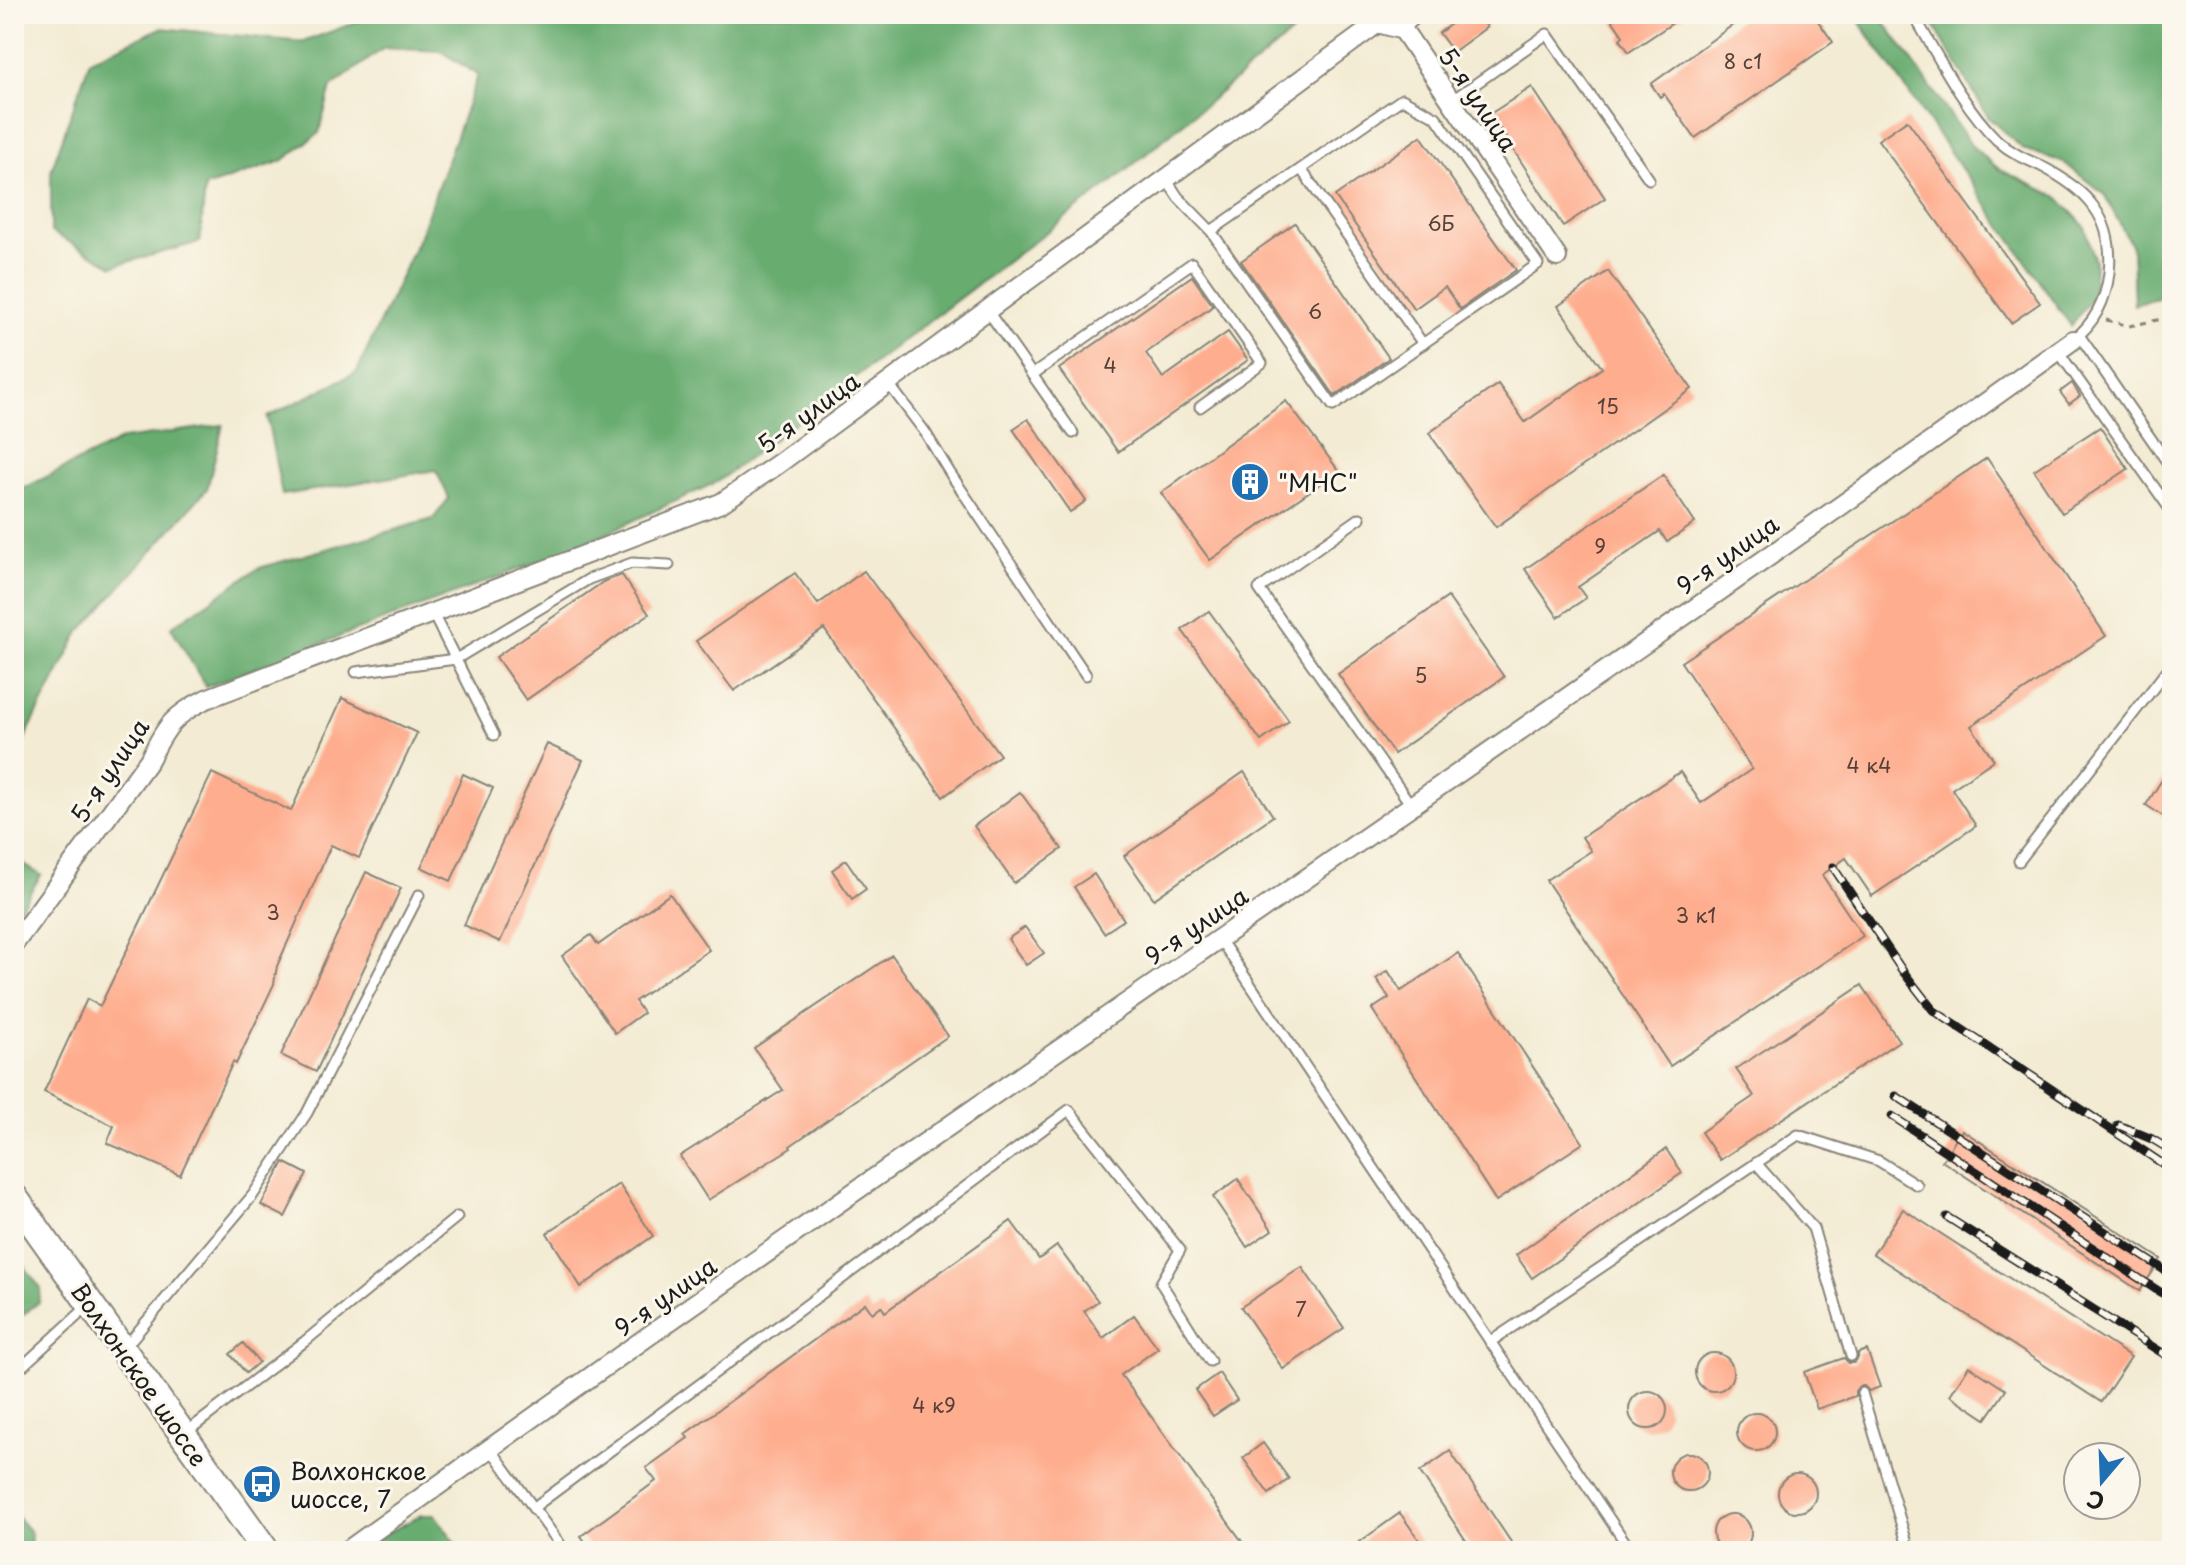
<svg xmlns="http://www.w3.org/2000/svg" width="2186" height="1565" font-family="'Playpen Sans',sans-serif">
<rect width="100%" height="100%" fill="#fbf7ec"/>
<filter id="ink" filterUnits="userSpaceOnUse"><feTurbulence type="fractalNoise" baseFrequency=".0125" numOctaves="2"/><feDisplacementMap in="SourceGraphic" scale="16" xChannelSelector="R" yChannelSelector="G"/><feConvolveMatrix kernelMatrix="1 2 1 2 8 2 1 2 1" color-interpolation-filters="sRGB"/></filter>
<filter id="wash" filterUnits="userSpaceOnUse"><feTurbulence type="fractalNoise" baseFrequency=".006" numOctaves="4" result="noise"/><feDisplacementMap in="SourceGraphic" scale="32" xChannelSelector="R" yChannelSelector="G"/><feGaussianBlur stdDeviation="1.8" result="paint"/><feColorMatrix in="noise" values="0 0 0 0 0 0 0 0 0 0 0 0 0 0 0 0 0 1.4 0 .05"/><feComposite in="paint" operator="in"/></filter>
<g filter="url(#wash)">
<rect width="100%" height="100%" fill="#f3ebd3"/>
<!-- forest -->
<g fill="#68ac70" stroke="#426446" stroke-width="2">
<polygon points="378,14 1315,14 1111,183 717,482 570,550 206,687 171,627 259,568 433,519 449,498 436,470 282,495 267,417 357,372 421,233 478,75 440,51 384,48 331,87 319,133 282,161 205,187 200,242 113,266 51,232 51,171 90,60 161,28 303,42"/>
<polygon points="1854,14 1879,14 1973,147 2000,170 2058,197 2085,227 2095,261 2093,296 2071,326"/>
<polygon points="1927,14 2172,14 2172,294 2134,305 2132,247 2104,194 2063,162 2023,149 1989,118"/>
<polygon points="223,425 207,489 79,633 14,759 14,493 123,439"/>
<polygon points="14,859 41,875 14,918"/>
<polygon points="14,1252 41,1289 39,1302 20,1317 14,1318"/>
<polygon points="14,1513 31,1533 30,1551 14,1551"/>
<polygon points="421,1515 435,1515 462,1551 362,1551 381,1536"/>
</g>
<g id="blocks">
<!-- building -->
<g fill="#fead8e">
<polygon points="1464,14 1478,14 1487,27 1453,52 1439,33"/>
<polygon points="1608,14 1686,14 1629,52 1620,39 1623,36"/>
<polygon points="1748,14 1813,14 1833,42 1695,138 1664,94 1660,97 1651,84"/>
<polygon points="1532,87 1605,198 1563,226 1490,114"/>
<polygon points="1907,120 2040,303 2011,323 1878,140"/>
<polygon points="1421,136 1516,270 1460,309 1445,287 1414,309 1335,196"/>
<polygon points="1295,223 1389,358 1335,396 1241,261"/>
<polygon points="1608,271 1692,389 1496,527 1429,433 1498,384 1525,422 1602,368 1558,306"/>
<polygon points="1192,276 1213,306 1146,353 1163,378 1228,332 1248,360 1118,452 1059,369"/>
<polygon points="2072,383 2080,396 2069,404 2060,392"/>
<polygon points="1286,401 1339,471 1210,560 1161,493"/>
<polygon points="1028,419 1086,501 1070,512 1013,429"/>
<polygon points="2100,427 2128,469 2062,513 2034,470"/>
<polygon points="1987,458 2106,636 1971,726 1994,760 1952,789 1976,826 1872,896 1846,858 1822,875 1863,936 1670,1066 1546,880 1591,851 1582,837 1680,772 1701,803 1752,769 1681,662"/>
<polygon points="1663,475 1695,523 1667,542 1660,531 1578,587 1586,598 1558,617 1525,569"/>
<polygon points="864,571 1000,755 943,797 824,629 734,691 696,641 795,573 818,604"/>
<polygon points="622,575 649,614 526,700 496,657 603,582"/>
<polygon points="1448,597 1504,677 1394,754 1338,674"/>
<polygon points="1209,611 1289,721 1261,741 1182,630"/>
<polygon points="342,698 417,733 359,858 331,845 277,966 274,984 236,1064 233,1062 180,1175 107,1143 114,1126 44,1092 87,999 100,1006 212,773 291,811"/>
<polygon points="547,744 583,760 500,942 464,925"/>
<polygon points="2172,764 2172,822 2146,805"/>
<polygon points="1244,772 1273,816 1154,899 1124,856"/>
<polygon points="463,774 493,788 451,881 421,867"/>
<polygon points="1020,792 1062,849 1014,883 974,826"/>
<polygon points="846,860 866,889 852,899 832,870"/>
<polygon points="366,872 401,888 316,1072 281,1055"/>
<polygon points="1094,874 1124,920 1104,933 1074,887"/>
<polygon points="670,894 709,950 635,1001 643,1013 615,1033 562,956 591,935 598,945"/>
<polygon points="1025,927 1044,953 1026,965 1008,939"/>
<polygon points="1458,953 1583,1143 1496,1201 1372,1009 1389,998 1376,979 1388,971 1401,991"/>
<polygon points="892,955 948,1036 790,1146 791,1148 708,1200 680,1156 783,1090 754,1048"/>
<polygon points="1862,985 1899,1041 1720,1160 1701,1132 1754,1096 1736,1069"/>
<polygon points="1962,1130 2161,1259 2140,1291 1942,1161"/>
<polygon points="1666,1149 1682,1173 1532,1278 1516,1255"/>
<polygon points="284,1162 307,1174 285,1217 261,1205"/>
<polygon points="1238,1179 1272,1230 1247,1247 1213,1197"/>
<polygon points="619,1184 653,1236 581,1287 547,1233"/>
<polygon points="1903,1209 2131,1357 2101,1402 1873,1254"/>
<polygon points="1011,1221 1039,1259 1057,1246 1098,1301 1084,1311 1103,1338 1134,1315 1158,1348 1121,1375 1249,1551 592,1551 581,1536 656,1481 646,1468 688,1438 685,1434 865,1303 872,1313 881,1306 885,1312"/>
<polygon points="1302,1267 1344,1328 1283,1369 1241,1307"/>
<polygon points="243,1343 259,1362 246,1373 230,1354"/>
<polygon points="1867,1350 1880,1387 1869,1391 1864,1386 1859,1386 1855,1391 1855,1396 1817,1409 1804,1372 1844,1358 1849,1363 1854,1363 1858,1358 1858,1353"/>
<circle cx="1714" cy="1372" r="19"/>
<polygon points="1969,1366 2006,1390 1986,1419 1950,1395"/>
<polygon points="1219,1373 1237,1400 1213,1416 1195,1390"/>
<circle cx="1648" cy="1410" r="19"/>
<circle cx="1756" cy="1432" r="19"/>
<polygon points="1263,1443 1289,1479 1269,1494 1243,1458"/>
<polygon points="1450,1451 1517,1551 1473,1551 1420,1472"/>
<circle cx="1689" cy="1472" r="19"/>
<circle cx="1797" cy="1493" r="19"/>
<polygon points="1400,1513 1427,1551 1347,1551"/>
<circle cx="1732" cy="1533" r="19"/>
</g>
</g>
</g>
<g filter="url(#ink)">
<use href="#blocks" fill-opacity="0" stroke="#888478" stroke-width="2"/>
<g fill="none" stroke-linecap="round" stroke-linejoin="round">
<defs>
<g id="service">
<path d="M1913,14c25,42 49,91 84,126 13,12 26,18 42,25 47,24 76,52 70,108 -3,27 -14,50 -36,67"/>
<polyline points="1403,30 1421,14"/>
<polyline points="1451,101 1547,34 1649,179"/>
<polyline points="1301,169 1423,344"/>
<polyline points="1166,179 1178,197 1211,231 1402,99 1436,117 1538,264 1333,406 1211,231"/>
<polyline points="987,310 1073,433"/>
<polyline points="2079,335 2172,469"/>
<polyline points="2058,351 2172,512"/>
<polyline points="1032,375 1192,263 1262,363 1200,407"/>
<polyline points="888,383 925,432 950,473 1086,675"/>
<polyline points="1360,518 1259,589 1411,805"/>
<polyline points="432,612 494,735"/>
<polyline points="356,672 456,659 589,579 632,563 669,565"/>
<polyline points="2019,861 2172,664"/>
<polyline points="1219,938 1631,1551"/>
<polyline points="1756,1163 1813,1228 1851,1356"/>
<polyline points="1490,1342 1798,1135 1879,1161 1917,1185"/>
<polyline points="125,1347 253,1195 307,1113 419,895"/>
<polyline points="14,1374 87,1307"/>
<polyline points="1862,1393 1907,1543 1896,1551"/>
<polyline points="184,1434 304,1342 457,1217"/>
<polyline points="490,1448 565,1551"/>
<polyline points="533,1508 1069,1110 1180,1250 1161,1283 1210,1361"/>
</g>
<g id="minor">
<path d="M14,944l135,-184c17,-33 23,-44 57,-61l515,-196 57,-39 600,-441 25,7 154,227"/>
<path d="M347,1551c570,-412 1156,-800 1726,-1211"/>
</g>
<polyline id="secondary" points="14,1197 266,1551"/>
</defs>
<!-- service casing -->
<use href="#service" stroke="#888478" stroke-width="13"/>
<!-- minor casing -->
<use href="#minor" stroke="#888478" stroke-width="22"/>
<!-- secondary casing -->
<use href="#secondary" stroke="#888478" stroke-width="30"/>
<!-- path -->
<polyline stroke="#888478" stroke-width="3" stroke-dasharray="6 6" stroke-linecap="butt" points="2106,320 2129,326 2172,317"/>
<!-- service -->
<use href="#service" stroke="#fff" stroke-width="9"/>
<!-- minor -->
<use href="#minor" stroke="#fff" stroke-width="18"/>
<!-- secondary -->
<use href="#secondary" stroke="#fff" stroke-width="26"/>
<defs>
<g id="rail">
<polyline points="1833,867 1902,970 1933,1010 2172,1170"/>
<polyline points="1896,1096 2172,1275"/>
<polyline points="1892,1116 2160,1292 2172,1298"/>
<polyline points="2118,1125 2152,1139 2172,1151"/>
<polyline points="1947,1217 2172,1359"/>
</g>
</defs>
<!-- rail casing -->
<use href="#rail" stroke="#1c1c1c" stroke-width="9"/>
<!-- rail -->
<use href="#rail" stroke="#fbf7ec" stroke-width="6" stroke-dasharray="18" stroke-linecap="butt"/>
</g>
</g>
<!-- icons -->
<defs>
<symbol id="building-disc" viewBox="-11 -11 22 22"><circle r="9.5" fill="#1f6fb2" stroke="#fbf7ec"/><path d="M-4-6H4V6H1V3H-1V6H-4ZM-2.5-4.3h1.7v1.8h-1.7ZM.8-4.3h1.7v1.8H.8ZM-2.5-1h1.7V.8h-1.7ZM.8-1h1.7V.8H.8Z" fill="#fff"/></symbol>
<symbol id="bus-disc" viewBox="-11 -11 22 22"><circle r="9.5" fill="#1f6fb2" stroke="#fbf7ec"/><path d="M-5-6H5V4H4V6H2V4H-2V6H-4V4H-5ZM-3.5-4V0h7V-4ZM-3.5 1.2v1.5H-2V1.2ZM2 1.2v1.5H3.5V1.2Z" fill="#fff"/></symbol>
</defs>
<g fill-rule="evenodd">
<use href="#building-disc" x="1228" y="460" width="44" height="44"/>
<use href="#bus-disc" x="240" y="1462" width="44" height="44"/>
</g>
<g text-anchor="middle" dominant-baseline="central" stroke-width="6" stroke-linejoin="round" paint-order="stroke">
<!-- number labels -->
<g font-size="20" fill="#544038">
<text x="1743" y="61">8 с1</text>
<text x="1441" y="223">6Б</text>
<text x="1315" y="311">6</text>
<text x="1110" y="365">4</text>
<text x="1608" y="406">15</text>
<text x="1600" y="546">9</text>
<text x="1421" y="675">5</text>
<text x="1869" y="765">4 к4</text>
<text x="273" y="912">3</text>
<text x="1696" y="915">3 к1</text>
<text x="1301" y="1309">7</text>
<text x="934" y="1405">4 к9</text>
</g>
<!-- street labels -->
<g font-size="24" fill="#1c1c1c" stroke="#fbf7ec">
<text transform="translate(1479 99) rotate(56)">5-я улица</text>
<text transform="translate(808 412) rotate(-36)">5-я улица</text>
<text transform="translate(1727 554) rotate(-35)">9-я улица</text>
<text transform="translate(109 770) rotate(-56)">5-я улица</text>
<text transform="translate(1196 925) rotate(-34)">9-я улица</text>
<text transform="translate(665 1296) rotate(-35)">9-я улица</text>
<text transform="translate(140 1374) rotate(55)">Волхонское шоссе</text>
</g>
<!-- poi labels -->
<g font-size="24" fill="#1c1c1c" stroke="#fbf7ec" text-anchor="start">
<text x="1278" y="482">"МНС"</text>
<text x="290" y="1470">Волхонское<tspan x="290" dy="28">шоссе, 7</tspan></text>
</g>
</g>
<!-- margin -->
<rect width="2186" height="1565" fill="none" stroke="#fbf7ec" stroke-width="48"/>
<!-- north arrow -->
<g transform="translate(2102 1481) rotate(199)"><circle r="38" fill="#fbf7ec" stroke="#a29f99" stroke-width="2"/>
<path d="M0-6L14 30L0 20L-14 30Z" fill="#1f6fb2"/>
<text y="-12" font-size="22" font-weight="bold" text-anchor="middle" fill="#1c1c1c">С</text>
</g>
</svg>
